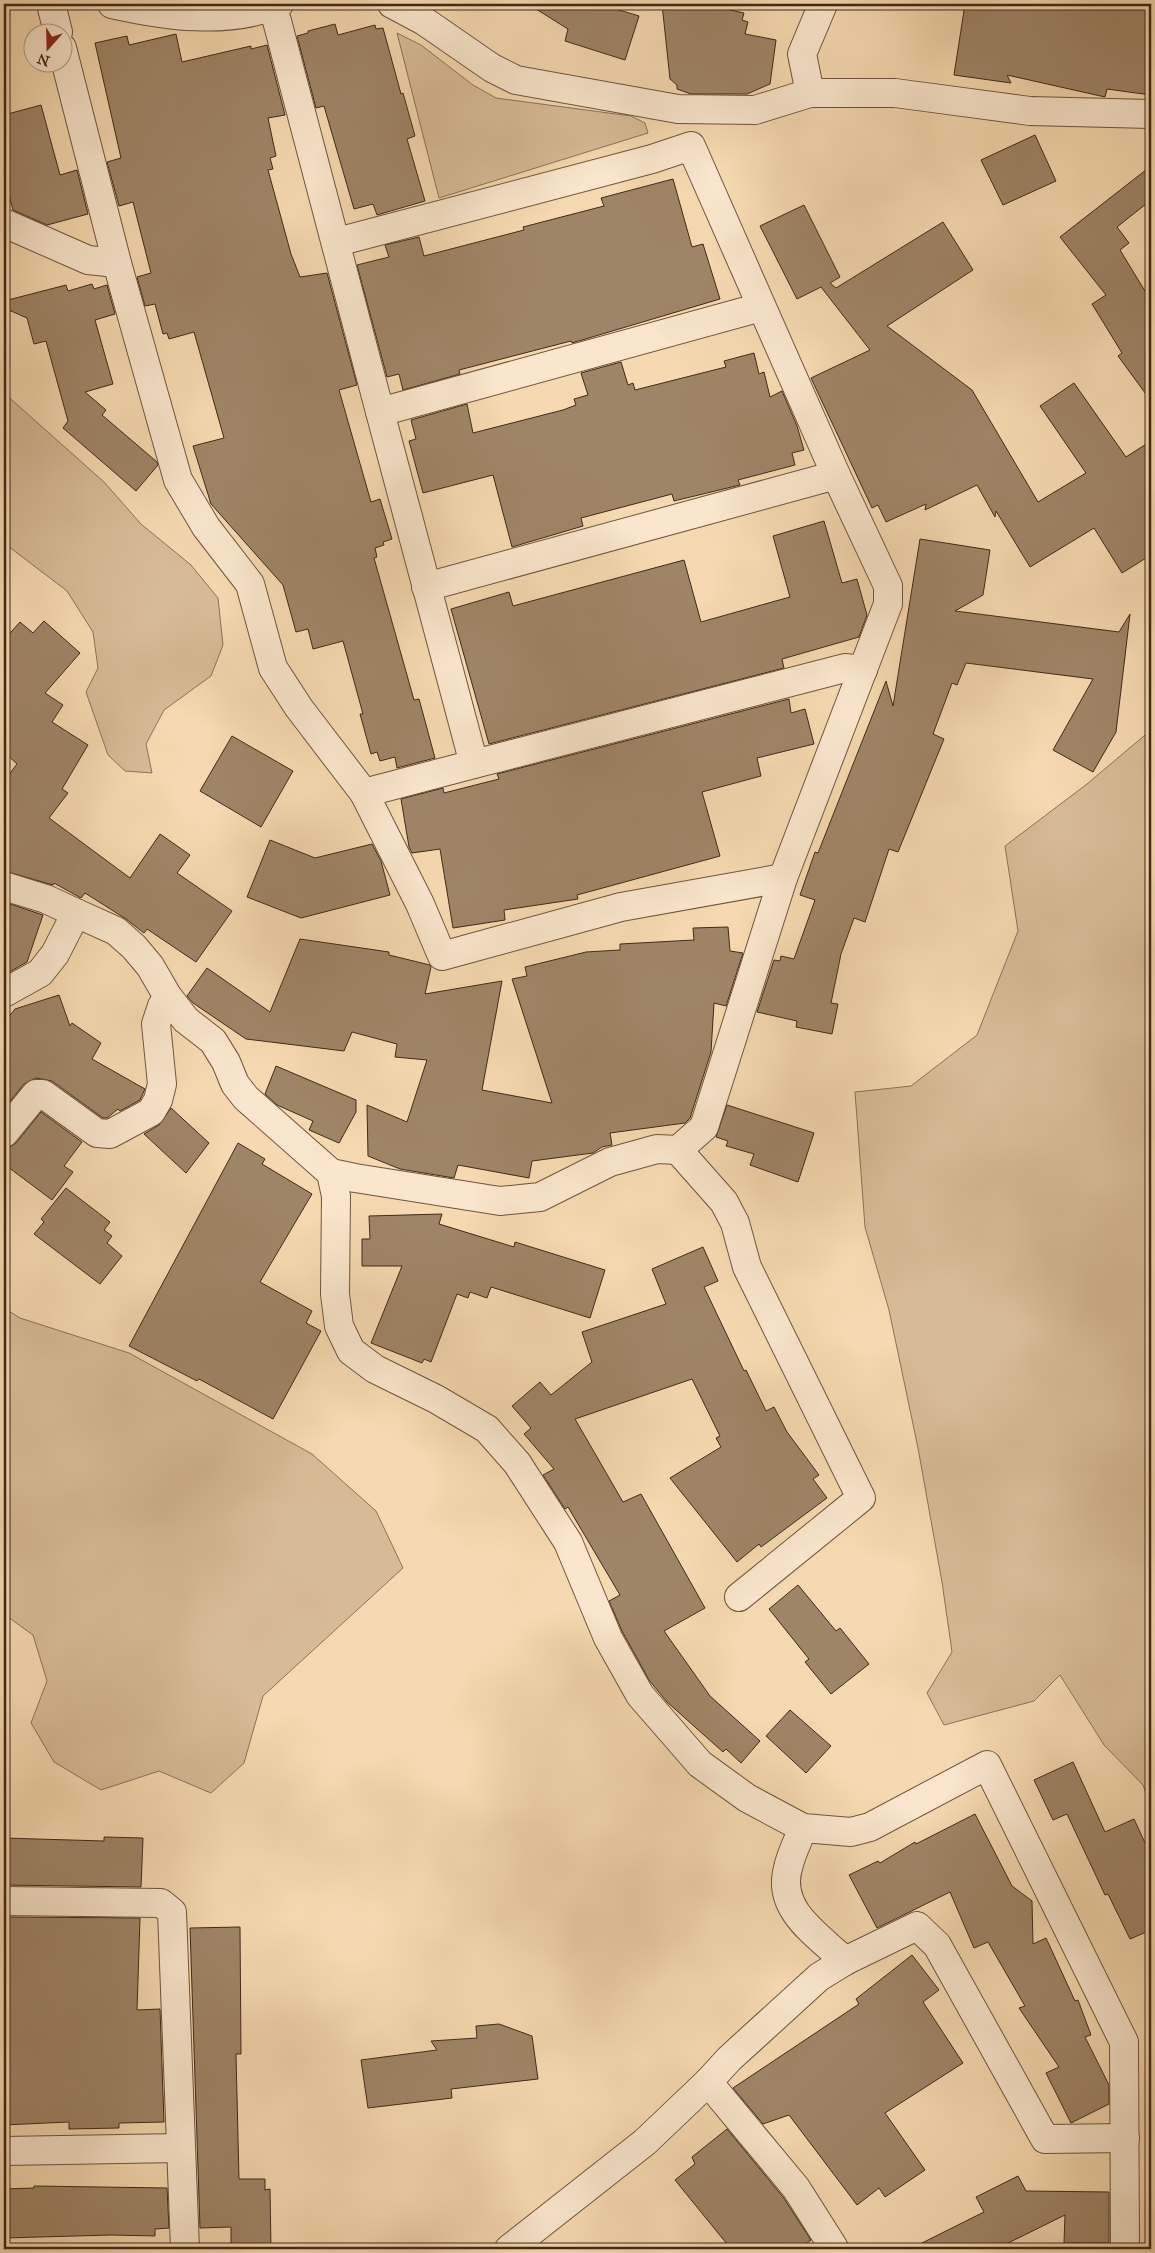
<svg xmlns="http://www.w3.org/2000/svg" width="1155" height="2253" font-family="'IM FELL Great Primer',serif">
<rect width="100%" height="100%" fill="#f6d9b0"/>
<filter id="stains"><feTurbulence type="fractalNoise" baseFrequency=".004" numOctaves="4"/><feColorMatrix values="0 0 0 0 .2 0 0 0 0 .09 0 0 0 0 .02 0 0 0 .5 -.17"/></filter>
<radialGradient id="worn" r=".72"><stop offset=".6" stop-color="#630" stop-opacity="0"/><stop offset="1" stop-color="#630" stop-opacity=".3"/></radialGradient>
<!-- green -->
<g fill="#d7bb96" stroke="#8c7257">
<polygon points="397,33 421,45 473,85 496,98 631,116 645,123 648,133 439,198"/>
<polygon points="4,393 104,482 141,524 191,565 218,598 223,645 211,676 164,710 146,744 152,773 125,771 108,755 86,692 98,668 93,632 67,591 4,543"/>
<polygon points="1151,730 1151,1808 1143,1785 1104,1745 1060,1675 1034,1701 944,1725 927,1693 952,1652 942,1582 918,1448 889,1310 865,1227 855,1092 911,1086 977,1035 1018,931 1005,846 1087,784"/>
<polygon points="4,1308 20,1318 129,1353 312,1454 376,1511 403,1568 263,1696 244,1763 211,1793 159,1771 101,1790 54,1762 31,1723 47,1681 33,1635 4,1614"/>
</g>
<!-- building -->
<g fill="#9f8567" stroke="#402918">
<polygon points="528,4 599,4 639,16 625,60 565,41 568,29"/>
<polygon points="662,4 704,4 744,13 742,20 748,22 745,34 776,40 770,84 747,94 691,94 677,89 677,85 670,79"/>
<polygon points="965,4 1151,4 1151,95 1107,89 1105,97 1007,75 1011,83 954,75"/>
<polygon points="335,24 338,35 375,25 376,29 383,28 401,94 403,93 415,136 407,139 425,201 377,215 373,204 354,209 324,106 316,108 297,36 308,33 308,31"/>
<polygon points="176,34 182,62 251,46 251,49 267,45 285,115 268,118 276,156 270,158 273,169 268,170 291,254 300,277 327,273 357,385 339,390 371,502 380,499 392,539 383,542 384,545 375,548 377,557 374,558 414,700 419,699 435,758 397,768 395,757 380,761 377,752 371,754 360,714 363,714 343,641 313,649 308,629 296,632 283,585 211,504 193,446 224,438 194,332 169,339 167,333 163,334 155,304 145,306 137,277 151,273 133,202 119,206 107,162 121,158 95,43 127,36 129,45"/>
<polygon points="41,105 60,175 77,170 88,214 47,225 13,210 4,176 4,115"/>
<polygon points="1035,135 1056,181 1003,205 981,160"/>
<polygon points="1151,166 1151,200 1117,227 1129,243 1120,250 1151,301 1151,401 1118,356 1122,353 1092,304 1106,295 1060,237"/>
<polygon points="673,179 692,247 703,244 720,299 572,343 571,341 459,370 460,374 403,390 399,374 387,377 357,265 389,257 385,245 419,237 424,256 524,230 523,227 604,206 601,198"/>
<polygon points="804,205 840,277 830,283 836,288 943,222 973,270 887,326 972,390 1038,502 1086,473 1040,406 1074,383 1126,457 1151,441 1151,555 1122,573 1094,528 1030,567 996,511 995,517 977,485 925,510 926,504 886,522 878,505 872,508 811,378 870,350 821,287 797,299 760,226"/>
<polygon points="92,284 94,289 107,285 115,314 95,320 113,384 85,392 106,410 102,415 157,462 158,465 136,491 63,428 68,421 46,341 34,344 27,318 4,308 4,301 66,285 68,291"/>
<polygon points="754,353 759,374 764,372 770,397 782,391 797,426 804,450 792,453 795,465 738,480 740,485 674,501 672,494 581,518 583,526 512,547 493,475 423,493 409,441 416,439 411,420 467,404 473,433 563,410 576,405 574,399 588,395 581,373 621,362 628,385 633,383 635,390 726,367 724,361"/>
<polygon points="824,521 842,583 857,579 867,615 859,637 782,659 784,668 489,744 451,609 509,592 513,606 684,560 701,622 790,597 773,536"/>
<polygon points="920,539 990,550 983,595 955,611 1119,632 1130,614 1116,732 1093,772 1053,750 1093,679 966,663 957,685 952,683 933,734 944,739 898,852 889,849 865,922 854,918 841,954 831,1003 838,1004 832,1034 796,1027 797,1021 757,1012 774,960 780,961 781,956 794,959 815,900 800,895 815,852 818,853 886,681 893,706"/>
<polygon points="44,621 80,653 45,693 63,705 52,722 88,745 62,789 68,793 49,818 130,878 160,834 190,855 177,873 232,911 196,962 147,929 144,933 126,919 85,893 81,898 54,883 53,885 4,871 4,781 17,764 4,752 4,640 20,622 33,633"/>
<polygon points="789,699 791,713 805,709 814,744 757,758 761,776 702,792 720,856 577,895 578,899 504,910 505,920 453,928 440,849 412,853 409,847 401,799 443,788 444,793 499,779 497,774"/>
<polygon points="232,736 293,771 261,827 200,791"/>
<polygon points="270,840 315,858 372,844 381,861 390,895 301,918 247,897"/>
<polygon points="4,902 43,915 27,962 4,975"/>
<polygon points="728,927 730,951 743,953 726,1006 714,1003 711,1052 690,1118 685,1123 610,1133 612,1145 602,1147 593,1153 532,1161 529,1178 458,1165 454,1178 400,1169 368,1156 367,1105 407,1122 427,1060 395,1057 397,1044 352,1032 344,1051 246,1039 193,1003 187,996 207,968 270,1012 300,939 389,952 389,955 430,965 431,967 425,994 502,981 482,1090 552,1103 512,979 527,976 525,967 586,952 620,950 620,944 694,940 693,928"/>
<polygon points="59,995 70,1026 72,1023 101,1043 92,1059 145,1089 140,1100 120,1111 118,1109 107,1118 103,1118 52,1081 36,1078 24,1084 4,1109 4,1023 15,1009"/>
<polygon points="276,1066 356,1100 356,1112 339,1143 309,1130 313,1121 277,1105 265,1094"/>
<polygon points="727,1105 814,1133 798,1182 750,1165 754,1154 726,1146 728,1141 716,1137"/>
<polygon points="171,1108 209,1143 186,1173 144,1134 159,1125"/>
<polygon points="41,1112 82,1142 64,1166 73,1172 52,1200 4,1164 4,1148 10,1147 16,1143"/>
<polygon points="238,1143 265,1159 262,1164 312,1194 260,1282 312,1311 306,1323 321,1331 273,1419 199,1379 197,1381 129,1346"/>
<polygon points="66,1188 110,1222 104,1230 112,1236 107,1243 122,1256 100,1284 34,1234 44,1222 41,1219"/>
<polygon points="442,1214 439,1224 514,1247 515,1242 605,1270 590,1318 491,1287 487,1298 470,1292 468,1298 457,1294 431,1362 424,1359 422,1363 371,1343 402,1266 362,1266 362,1239 370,1239 369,1216"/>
<polygon points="703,1247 718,1281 704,1287 744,1371 746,1370 766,1411 774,1407 787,1432 819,1475 813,1479 827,1498 761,1547 759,1544 737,1562 670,1478 721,1447 716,1438 720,1436 692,1379 575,1419 623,1502 641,1494 705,1608 664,1631 710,1696 760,1741 741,1763 726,1749 723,1752 667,1702 649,1680 622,1631 609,1601 620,1595 568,1507 565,1509 543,1475 554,1469 524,1434 531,1428 512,1406 540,1382 551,1395 592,1362 582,1332 666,1304 652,1269"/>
<polygon points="798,1585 836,1631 840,1628 869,1664 831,1694 805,1662 809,1659 769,1609"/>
<polygon points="790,1710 831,1746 806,1773 766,1736"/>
<polygon points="1073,1762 1105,1832 1134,1819 1151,1856 1151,1930 1130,1939 1108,1894 1105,1895 1067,1814 1053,1820 1034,1780"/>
<polygon points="975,1814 1012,1886 1032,1901 1033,1944 1046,1938 1075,2001 1078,2000 1091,2035 1085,2037 1109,2085 1109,2104 1071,2123 1046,2073 1059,2067 1019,2008 1025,2006 988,1942 974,1948 950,1892 877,1928 849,1875 878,1861 880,1863 915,1842 916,1844"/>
<polygon points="104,1837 143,1838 141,1887 4,1885 4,1838 104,1841"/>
<polygon points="4,1917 140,1918 137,2010 160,2009 164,2122 119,2123 119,2128 69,2129 69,2122 4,2125"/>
<polygon points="240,1927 241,2054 236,2054 239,2179 265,2179 265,2190 270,2189 271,2249 231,2249 231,2227 200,2228 190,1928"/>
<polygon points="912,1955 939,1990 923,2002 963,2063 885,2113 925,2170 885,2197 879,2188 857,2205 789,2115 763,2124 733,2088 859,2004 856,1999"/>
<polygon points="499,2024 532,2036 538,2079 451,2089 452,2098 368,2108 361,2060 437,2050 431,2041 477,2038 476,2026"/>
<polygon points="727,2129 783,2197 811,2240 799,2249 731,2249 675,2180 695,2164 692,2157"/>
<polygon points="1018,2176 1026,2191 1109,2192 1109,2243 1064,2243 1065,2215 996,2249 910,2249 984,2212 976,2197"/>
<polygon points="34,2186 167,2188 169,2228 155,2229 155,2236 111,2235 4,2238 4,2189 34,2188"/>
</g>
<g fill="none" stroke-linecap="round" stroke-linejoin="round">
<defs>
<g id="minor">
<polyline points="51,4 58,32"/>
<path d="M112,4c53,12 115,21 167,0"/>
<polyline points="392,4 424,21 492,68 516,80 678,109 755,110 810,93 895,93 1030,111 1151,114"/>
<polyline points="271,7 277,21 380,412 761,307"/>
<polyline points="810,93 802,54 823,4"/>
<polyline points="4,223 88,260 117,263 62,48"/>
<polyline points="337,242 652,159 691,146 836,475 426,587"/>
<polyline points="117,263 178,480 206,527 250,584 273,668 299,708 364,793"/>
<polyline points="380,412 474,764 845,668 863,670"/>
<polyline points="474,764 364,793 420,904 442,956 621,907 783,878"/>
<polyline points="4,886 46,899 76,913 116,931 134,947 150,966 168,997 186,1020 213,1041 226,1062 235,1084 246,1098 331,1173 336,1196 335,1294 339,1326 351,1351 375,1369 436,1399 487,1429 517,1463 568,1542 608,1638 640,1695 700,1764 747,1798 803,1828 851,1832 870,1827 987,1765 1124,2042 1125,2249"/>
<polyline points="4,993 40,973 55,954 76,913"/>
<polyline points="4,1133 36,1094 43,1094 97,1133 110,1134 151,1112 158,1100 162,1084 156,1024 162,1006 168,997"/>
<polyline points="678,1150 724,1202 735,1223 747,1267 861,1498 739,1597"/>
<polyline points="331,1173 355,1178 500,1201 540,1197 610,1162 657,1149 678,1150 704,1127 783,878 888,604 888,586 836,475"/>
<path d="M803,1828c-5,13 -12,26 -15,40 -12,42 30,67 57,93"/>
<polyline points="4,1901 161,1903 172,1912 185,2249"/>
<polyline points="4,2151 180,2148"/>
<polyline points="834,2248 796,2188 708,2082 729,2059 819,1977 845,1961 917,1926 937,1945 1045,2139 1125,2138"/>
<polyline points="509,2249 645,2142 708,2082"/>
</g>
</defs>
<!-- minor casing -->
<use href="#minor" stroke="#6e553e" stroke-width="30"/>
<!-- minor -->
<use href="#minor" stroke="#f9e6cc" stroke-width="28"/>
</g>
<!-- margin -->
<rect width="1155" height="2253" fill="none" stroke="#f6d9b0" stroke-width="20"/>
<rect x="5" y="5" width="1145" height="2243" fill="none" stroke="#402918" stroke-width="2.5"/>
<rect x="10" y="10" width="1135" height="2233" fill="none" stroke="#402918"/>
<!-- north arrow -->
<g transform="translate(48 48) rotate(200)"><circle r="24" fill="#f9e6cc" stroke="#af9a84"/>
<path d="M0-4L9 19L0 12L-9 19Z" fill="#8f2418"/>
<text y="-8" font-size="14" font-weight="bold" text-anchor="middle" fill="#402918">N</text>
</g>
<rect width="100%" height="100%" filter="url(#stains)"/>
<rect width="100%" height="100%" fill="url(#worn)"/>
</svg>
